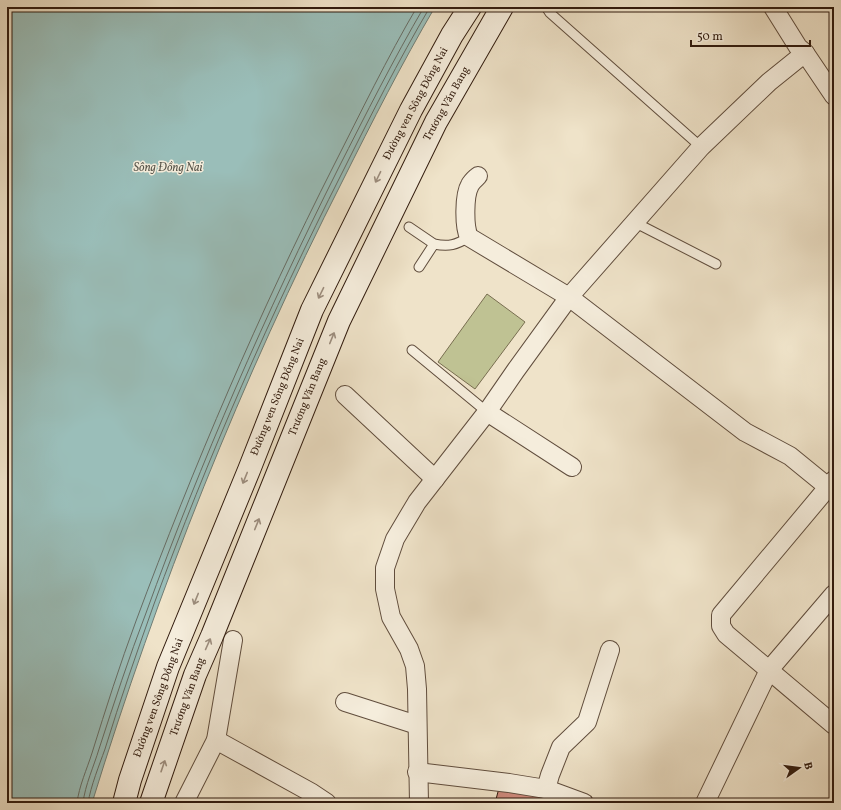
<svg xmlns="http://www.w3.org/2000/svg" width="841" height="810" font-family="Vollkorn,serif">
<rect width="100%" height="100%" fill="#efe3c9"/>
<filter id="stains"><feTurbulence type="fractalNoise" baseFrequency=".005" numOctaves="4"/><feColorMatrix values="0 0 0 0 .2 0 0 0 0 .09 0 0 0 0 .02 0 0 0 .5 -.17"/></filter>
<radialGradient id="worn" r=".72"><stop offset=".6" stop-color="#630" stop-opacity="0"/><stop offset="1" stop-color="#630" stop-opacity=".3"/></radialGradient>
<!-- green -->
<polygon fill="#bfc293" stroke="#786e50" points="487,294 525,322 475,389 438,362"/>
<!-- water -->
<path fill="#9abeb9" stroke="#707d75" d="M7,7h428c-33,56 -63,115 -92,173 -102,200 -185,409 -251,623h-85z"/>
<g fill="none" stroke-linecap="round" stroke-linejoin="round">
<!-- shore -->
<g stroke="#666c64" stroke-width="1">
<path d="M77,803c2,-17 10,-34 15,-50 14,-45 28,-89 44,-132 58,-156 123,-308 198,-456 27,-53 53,-107 83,-158"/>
<path d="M83,803c2,-18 11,-37 16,-54 15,-46 30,-92 47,-136 55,-152 120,-300 192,-444 28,-55 55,-109 86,-162"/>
<path d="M88,803c3,-18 11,-37 17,-54 15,-49 32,-97 49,-145 54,-147 117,-291 188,-431 28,-56 56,-112 88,-166"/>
</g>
</g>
<!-- building -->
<polygon fill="#cc897b" stroke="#311b0e" points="499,788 525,791 567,803 495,803"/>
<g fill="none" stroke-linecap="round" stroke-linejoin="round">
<defs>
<g id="lane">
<polyline points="546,7 550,13 701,147"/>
<polyline points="634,222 716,264"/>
<path d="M409,227l25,17c15,3 22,1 35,-7"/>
<polyline points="419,267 434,244"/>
<polyline points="412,350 487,412"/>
</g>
<g id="street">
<polyline points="773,7 798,47 805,53 834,96"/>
<path d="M478,176c-2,2 -6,5 -8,9 -6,10 -6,42 -1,52l100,60 176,135 45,24 38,31"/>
<polyline points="345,395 435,479"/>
<polyline points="487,412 572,467"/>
<polyline points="834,480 721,615 721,626 726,634 834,725"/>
<polyline points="345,702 417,725"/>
<polyline points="216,740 312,793 327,803"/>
<polyline points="417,772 509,783 546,789 550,775 561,747 587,722 610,650"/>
<polyline points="546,789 584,803"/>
<polyline points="184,803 216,740 233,640"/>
<polyline points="419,803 417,689 415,666 409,649 391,617 385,589 385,568 395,539 417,502 487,412 516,370 569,297 701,147 769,82 805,53"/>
<polyline points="705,803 769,670 834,594"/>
</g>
<g id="secondary">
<polyline points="124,803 130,780 168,667 249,470 312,310 411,110 452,35 470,7"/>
<polyline points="151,803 195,675 212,636 339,321 436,122 502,7"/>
</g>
</defs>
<!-- lane casing -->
<use href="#lane" stroke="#604d3d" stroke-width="11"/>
<!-- street casing -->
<use href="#street" stroke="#604d3d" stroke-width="20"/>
<!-- secondary casing -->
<use href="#secondary" stroke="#311b0e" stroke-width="24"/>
<!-- lane -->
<use href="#lane" stroke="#f5eddc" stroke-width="9"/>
<!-- street -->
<use href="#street" stroke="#f5eddc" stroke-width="18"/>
<!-- secondary -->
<use href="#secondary" stroke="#f5eddc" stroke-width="22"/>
</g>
<!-- one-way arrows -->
<defs><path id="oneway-shaft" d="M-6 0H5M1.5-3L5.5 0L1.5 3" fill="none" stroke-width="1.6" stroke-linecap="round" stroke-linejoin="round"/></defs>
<g stroke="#9d8e7f">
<use href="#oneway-shaft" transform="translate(378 177) rotate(116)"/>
<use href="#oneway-shaft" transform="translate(321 293) rotate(116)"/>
<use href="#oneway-shaft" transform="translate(332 338) rotate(-68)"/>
<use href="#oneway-shaft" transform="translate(245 478) rotate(112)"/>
<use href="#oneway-shaft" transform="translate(257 524) rotate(-68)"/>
<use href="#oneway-shaft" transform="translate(196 599) rotate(112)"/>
<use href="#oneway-shaft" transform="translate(208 644) rotate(-66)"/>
<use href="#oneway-shaft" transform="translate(163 766) rotate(-71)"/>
</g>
<g text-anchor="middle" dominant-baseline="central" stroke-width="3" stroke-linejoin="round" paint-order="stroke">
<!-- street labels -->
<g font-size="11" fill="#311b0e" stroke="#f5eddc">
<text transform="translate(416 104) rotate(-62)">Đường ven Sông Đồng Nai</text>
<text transform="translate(447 104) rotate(-61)">Trương Văn Bang</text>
<text transform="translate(278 397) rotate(-68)">Đường ven Sông Đồng Nai</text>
<text transform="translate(308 397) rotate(-68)">Trương Văn Bang</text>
<text transform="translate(188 697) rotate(-70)">Trương Văn Bang</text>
<text transform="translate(159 698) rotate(-70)">Đường ven Sông Đồng Nai</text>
</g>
<!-- water labels -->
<g font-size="12" font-style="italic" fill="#56544a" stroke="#f5eddc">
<text x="168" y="168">Sông Đồng Nai</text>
</g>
</g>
<!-- margin -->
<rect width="841" height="810" fill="none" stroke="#efe3c9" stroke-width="24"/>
<rect x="8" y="8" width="825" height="794" fill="none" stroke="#311b0e" stroke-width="2"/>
<rect x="12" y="12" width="817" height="786" fill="none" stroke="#311b0e"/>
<!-- north arrow -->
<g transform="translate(799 768) rotate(76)" stroke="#f5eddc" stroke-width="3" paint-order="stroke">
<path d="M0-3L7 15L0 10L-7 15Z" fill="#311b0e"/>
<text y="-6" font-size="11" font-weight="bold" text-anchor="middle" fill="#311b0e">B</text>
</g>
<!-- scale -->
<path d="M691 40v6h119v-6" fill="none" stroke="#311b0e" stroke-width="2"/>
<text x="697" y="40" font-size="12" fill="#311b0e" stroke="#f5eddc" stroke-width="3" paint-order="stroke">50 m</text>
<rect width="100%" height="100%" filter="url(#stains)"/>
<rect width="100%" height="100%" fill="url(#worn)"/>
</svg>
